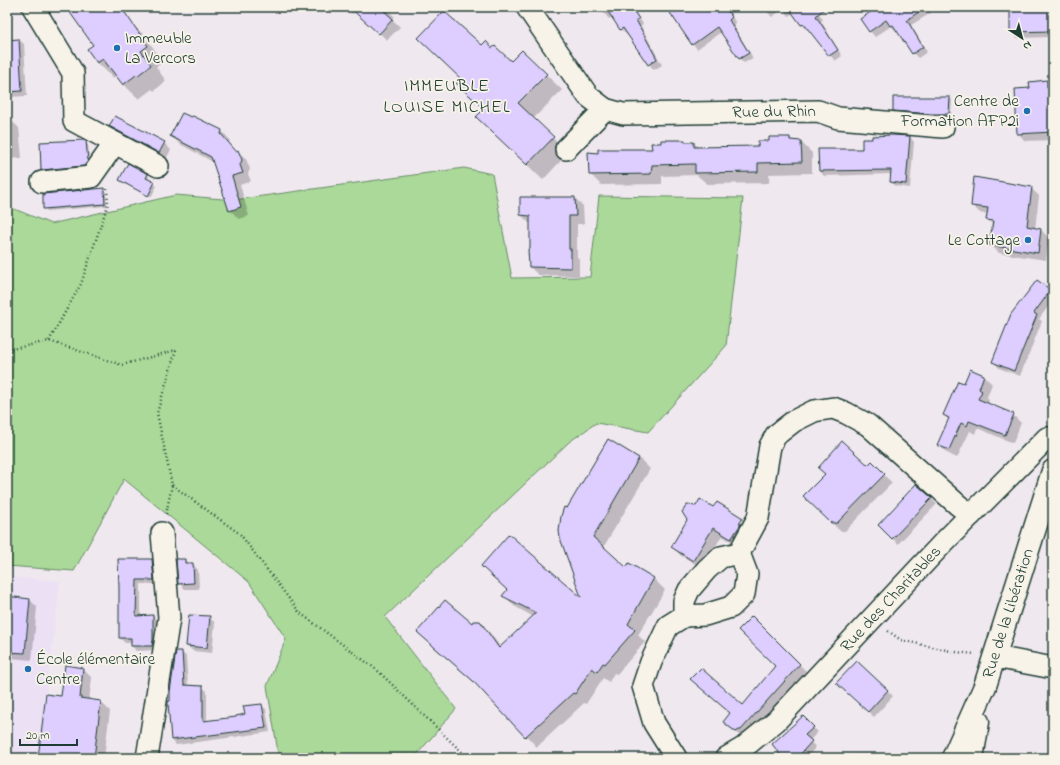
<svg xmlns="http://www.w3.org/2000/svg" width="1060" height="765" font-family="'Indie Flower',sans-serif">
<rect width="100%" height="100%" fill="#f0e8ef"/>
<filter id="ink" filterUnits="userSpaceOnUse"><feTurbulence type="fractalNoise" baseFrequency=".025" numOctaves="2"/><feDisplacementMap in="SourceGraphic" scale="8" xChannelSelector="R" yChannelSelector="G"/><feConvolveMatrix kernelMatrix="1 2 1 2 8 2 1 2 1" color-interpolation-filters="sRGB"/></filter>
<g filter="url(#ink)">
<!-- built -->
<polygon fill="#ebe0f4" points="7,577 60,581 38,758 7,758"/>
<!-- green -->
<polygon fill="#abd999" stroke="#658b66" points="464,168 492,174 512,278 590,277 599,196 743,198 726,346 648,432 596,423 569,442 385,617 456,709 414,758 279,758 267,686 286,639 249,582 124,479 74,571 7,566 7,206 51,224 176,195 234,200"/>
<!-- shadow -->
<g fill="#0003">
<polygon points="67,7 123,7 122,8 134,26 145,36 163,62 156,67 166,81 154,91 152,89 139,99 123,84 117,75 113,78 97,62 94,45"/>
<polygon points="344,7 384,7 395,17 392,19 400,27 387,40 355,11 352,14"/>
<polygon points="599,7 632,7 643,24 641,26 662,65 654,70 649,64 628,34 627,35 621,29 613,16 609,19"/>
<polygon points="666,7 726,7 736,23 733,25 753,58 744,63 740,59 721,32 697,49 693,44"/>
<polygon points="763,7 815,7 823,20 821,21 842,56 835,61 809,29 807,30 802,25 793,13 789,16 783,9 772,17"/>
<polygon points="871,7 927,7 931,13 911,25 927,52 918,58 913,53 898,30 896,31 891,26 875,37 870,31 874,11"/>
<polygon points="1011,7 1047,7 1053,13 1053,37 1017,38 1011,32"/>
<polygon points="419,38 482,46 492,49 511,62 522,51 562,90 533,119 568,153 543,180 493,132 484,109 462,80"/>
<polygon points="18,39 24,44 27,96 7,97 7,40"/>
<polygon points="1047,81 1053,88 1053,140 1025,141 1018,133 1031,89"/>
<polygon points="950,98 952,100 951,116 934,116 896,113 894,110"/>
<polygon points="193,117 222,131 230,140 229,143 236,151 238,151 246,159 250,169 248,174 251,181 240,185 249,216 239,219 230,210 213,162 180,144 171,136"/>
<polygon points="14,123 19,128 22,158 7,159 7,124"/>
<polygon points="110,126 164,143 171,150 166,159 117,133"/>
<polygon points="910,137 914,142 910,188 895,186 891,182 892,174 824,176 820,171 863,150"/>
<polygon points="790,138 793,141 801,142 812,153 812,173 769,174 769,183 707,184 697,175 662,176 662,184 601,185 590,174 599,154 653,150 661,144 684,141 687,143 694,143 699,148 759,147 770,142"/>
<polygon points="85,142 88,145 90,164 87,168 45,172 42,170"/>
<polygon points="147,175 149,177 148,180 157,186 151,197 123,183 120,180"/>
<polygon points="1031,188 1039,196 1035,229 1041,230 1049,238 1046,260 999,253 991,245 993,225 988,220 988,215 980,213 972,205"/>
<polygon points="103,189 106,192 107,206 47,211 44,208"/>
<polygon points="575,198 583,206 584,224 577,224 577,257 579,259 579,276 538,275 530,267 531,249 531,223 529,223 521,215"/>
<polygon points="1050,291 1053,294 1053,300 1039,319 1042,321 1020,376 999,368 994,362"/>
<polygon points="970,370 984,376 992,384 987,397 989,400 988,404 1013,415 1021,423 1013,443 977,428 975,434 970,431 957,458 947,453 939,445 949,420 944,415 964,385"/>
<polygon points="608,440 639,458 650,469 603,548 626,569 629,565 654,579 665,590 638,635 645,642 617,674 614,673 609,682 603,678 586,704 584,703 537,747 480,687 429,643 479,622 491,634 501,648 534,617 514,606 504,595 508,590 482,566 583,600 567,510"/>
<polygon points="872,463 892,483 845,531 840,531 805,496 826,475 819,468 868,466"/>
<polygon points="917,486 937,504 898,544 879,525"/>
<polygon points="714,508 734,514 743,520 741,520 736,527 738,528 743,520 750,527 739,546 722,536 702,568 680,555 672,546"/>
<polygon points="152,560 157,565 158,584 141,584 141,617 153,616 158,621 158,645 157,650 136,651 132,646 132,643 125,643 120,638 120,587"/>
<polygon points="185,560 189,564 193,564 198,570 199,589 185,589 179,583"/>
<polygon points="7,597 29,599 37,607 32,660 11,658 7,655"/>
<polygon points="209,617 215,623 212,653 193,651 187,646"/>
<polygon points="752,618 806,671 747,736 743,738 730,728 724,722 743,706 777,666"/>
<polygon points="181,652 186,656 188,686 202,687 207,691 207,721 237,717 246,715 261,705 266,709 270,732 176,745 172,740 169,703 171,702"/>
<polygon points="857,662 893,696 874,717 843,688"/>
<polygon points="82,668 92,678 89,700 101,702 110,711 104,758 39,758 62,697"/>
<polygon points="803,717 818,732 809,741 816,747 806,758 784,758"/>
<polygon points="851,754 891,754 895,758 847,758"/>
</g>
<!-- building -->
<g fill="#decdff" stroke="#1f3d34">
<polygon points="66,7 121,7 148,46 141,51 151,65 137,76 136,75 123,85 103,59 97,63 87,49 93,45"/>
<polygon points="349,7 380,7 393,19 379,34"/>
<polygon points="605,7 631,7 639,19 636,20 657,59 648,65 623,28 620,30"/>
<polygon points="666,7 725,7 732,17 729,20 749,53 739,59 717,27 692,45"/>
<polygon points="788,7 826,7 816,16 838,50 829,56 804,24 801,25"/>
<polygon points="878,7 926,7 907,20 923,47 912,54 893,25 890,26 886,20 869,32 860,19"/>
<polygon points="1010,7 1048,7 1048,10 1053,9 1053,31 1010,32"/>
<polygon points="444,11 482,45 486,41 492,48 495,46 511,61 522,50 547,74 518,103 554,137 527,165 476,117 484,109 456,83 461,79 418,38"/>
<polygon points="19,39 22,91 7,92 7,40"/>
<polygon points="1047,80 1047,88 1053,88 1053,132 1017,134 1015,89 1030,88 1029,82"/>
<polygon points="893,97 950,97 949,114 931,114 893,111"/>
<polygon points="182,113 191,117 193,116 222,130 221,134 236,151 238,150 242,160 240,165 243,173 232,176 241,207 229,211 211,157 170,136"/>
<polygon points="115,116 165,142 159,153 109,126"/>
<polygon points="892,135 910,136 906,184 890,182 891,170 819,171 818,149 862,149 862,139 872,139 872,136"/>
<polygon points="769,137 790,137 790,140 801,141 802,162 758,163 758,172 695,173 695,164 652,165 651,174 589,175 588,152 598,153 598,149 652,149 651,143 661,143 661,140 685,140 685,142 694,142 694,147 758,146 758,141 769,141"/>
<polygon points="84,140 86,141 88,161 84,166 41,170 40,142"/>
<polygon points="128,163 148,174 146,178 155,182 148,196 119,180"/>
<polygon points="974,177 1032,187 1027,226 1041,229 1038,253 989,245 993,221 986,220 988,208 971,206"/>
<polygon points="104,188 105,204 43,209 43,194"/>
<polygon points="520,197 575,197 576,216 569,216 569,249 571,249 571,268 529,267 528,249 530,248 530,216 520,215"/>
<polygon points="1037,280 1051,290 1034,313 1037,315 1014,371 992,362 1011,314"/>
<polygon points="970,369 984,375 979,389 982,391 978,399 1014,414 1005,435 969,421 967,426 961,423 949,450 937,445 949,418 943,415 958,381 964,383"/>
<polygon points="608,439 639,458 593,537 626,567 629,563 654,578 628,624 635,630 605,664 603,663 597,672 592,668 575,694 573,693 525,737 472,680 417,632 445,600 472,623 473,621 480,621 499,648 536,613 502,596 507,590 481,566 509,534 581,597 560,538 559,531 561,516 564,507 567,508"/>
<polygon points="842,441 868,465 872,461 885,474 837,523 831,523 803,496 825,474 818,468"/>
<polygon points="916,484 932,498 892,539 878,525"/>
<polygon points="700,499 713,507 717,502 743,518 739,524 741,524 731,539 713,528 693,561 671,547 687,520 682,512 687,505 696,506"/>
<polygon points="118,559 152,559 154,580 137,580 136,616 153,615 153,640 152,646 131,646 131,638 119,638 119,587"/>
<polygon points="176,559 185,559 185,563 193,563 194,583 178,584"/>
<polygon points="7,596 30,599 25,653 7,652"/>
<polygon points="189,615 210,616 207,648 186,646"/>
<polygon points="752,616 800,664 741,730 739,730 736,732 723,722 730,713 690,679 701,668 743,705 775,666 738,630"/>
<polygon points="176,651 182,651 184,685 203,686 203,721 236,717 236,716 245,714 243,706 262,704 266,728 171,740 168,703 168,701 170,701 170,692"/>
<polygon points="857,661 888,690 868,712 836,683"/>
<polygon points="65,665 83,668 80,698 101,701 94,758 38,758 46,694 61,696"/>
<polygon points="803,716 814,727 805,735 812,741 797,758 783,758 772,744"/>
</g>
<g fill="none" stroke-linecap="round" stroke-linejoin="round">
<defs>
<g id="minor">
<polyline points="33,7 73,73 74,121 158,166"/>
<path id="s1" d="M527,7l61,89 17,13 18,5 195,-3 20,7 105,9"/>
<polyline points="566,149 605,109"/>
<polyline points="42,182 91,177 115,143"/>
<polyline points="684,616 705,615 731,607 744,594 747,574 739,553"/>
<polyline points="995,657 1053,668"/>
<polyline points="147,758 169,618 162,533"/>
<polyline points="676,758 654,723 643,686 651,662 668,626 684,616 684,601 689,590 707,569 721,557 739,553 758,518 770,446 776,435 794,421 814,411 833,408 846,413 868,425 958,505 971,515"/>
<path id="s2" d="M726,758l17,-10 33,-27 166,-177 105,-106h6"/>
</g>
<g id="major">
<path id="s3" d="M953,758l32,-72 68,-215"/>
<polyline points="972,758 978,722"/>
</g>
</defs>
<!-- minor casing -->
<use href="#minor" stroke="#1f3d34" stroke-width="24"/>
<!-- major casing -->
<use href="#major" stroke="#1f3d34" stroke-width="25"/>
<!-- path -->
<g stroke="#1f3d34" stroke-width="2.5" stroke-dasharray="1 3" stroke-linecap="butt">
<polyline points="49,341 81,284 108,204 107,189"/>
<polyline points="7,350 49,341 122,365 176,350"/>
<polyline points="172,485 240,534 300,613 377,670 468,758"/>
<polyline points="166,514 172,485 157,413 176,350"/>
<polyline points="888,631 901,640 955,652 975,654"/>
</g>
<!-- minor -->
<use href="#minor" stroke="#f7f3e8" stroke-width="21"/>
<!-- major -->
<use href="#major" stroke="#f7f3e8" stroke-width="22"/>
</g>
</g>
<!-- markers -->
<g fill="#1f6fb2" stroke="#f7f3e8" stroke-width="1.5">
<circle cx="117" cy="48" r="4"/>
<circle cx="1027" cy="111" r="4"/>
<circle cx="1028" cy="240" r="4"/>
<circle cx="28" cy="669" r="4"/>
</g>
<g text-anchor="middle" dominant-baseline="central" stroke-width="3.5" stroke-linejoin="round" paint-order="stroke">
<!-- poi labels -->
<g font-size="17" fill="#1f3d34" stroke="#f7f3e8" text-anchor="start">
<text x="125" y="38">Immeuble<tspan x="125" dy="20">La Vercors</tspan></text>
<text x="1019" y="101" text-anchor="end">Centre de<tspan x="1019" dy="20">Formation AFP2i</tspan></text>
<text x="1020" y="240" text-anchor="end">Le Cottage</text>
<text x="36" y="659">École élémentaire<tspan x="36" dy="20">Centre</tspan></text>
</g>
<!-- street labels -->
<g font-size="17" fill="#1f3d34" stroke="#f7f3e8">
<text stroke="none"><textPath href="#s1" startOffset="299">Rue du Rhin</textPath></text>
<text stroke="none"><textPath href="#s2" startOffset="230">Rue des Charitables</textPath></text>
<text stroke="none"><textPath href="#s3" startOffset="155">Rue de la Libération</textPath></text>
</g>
<!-- neighbourhood labels -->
<g font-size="18" letter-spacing="1" fill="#1f3d34" stroke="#f7f3e8">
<text x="447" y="87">IMMEUBLE<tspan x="447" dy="21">LOUISE MICHEL</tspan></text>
</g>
</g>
<!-- margin -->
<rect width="1060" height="765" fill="none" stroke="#f7f3e8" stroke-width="24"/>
<rect x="12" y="12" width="1036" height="741" fill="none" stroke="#1f3d34" stroke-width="1.5" filter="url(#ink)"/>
<!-- north arrow -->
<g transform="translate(1022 38) rotate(144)" stroke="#f7f3e8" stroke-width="3" paint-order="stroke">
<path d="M0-3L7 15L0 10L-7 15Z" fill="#1f3d34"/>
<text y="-6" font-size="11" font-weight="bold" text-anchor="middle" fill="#1f3d34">N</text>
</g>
<!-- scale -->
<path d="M20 739v6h57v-6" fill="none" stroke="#1f3d34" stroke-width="2"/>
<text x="26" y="739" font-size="12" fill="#1f3d34" stroke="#f7f3e8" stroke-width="3" paint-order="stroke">20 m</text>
</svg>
